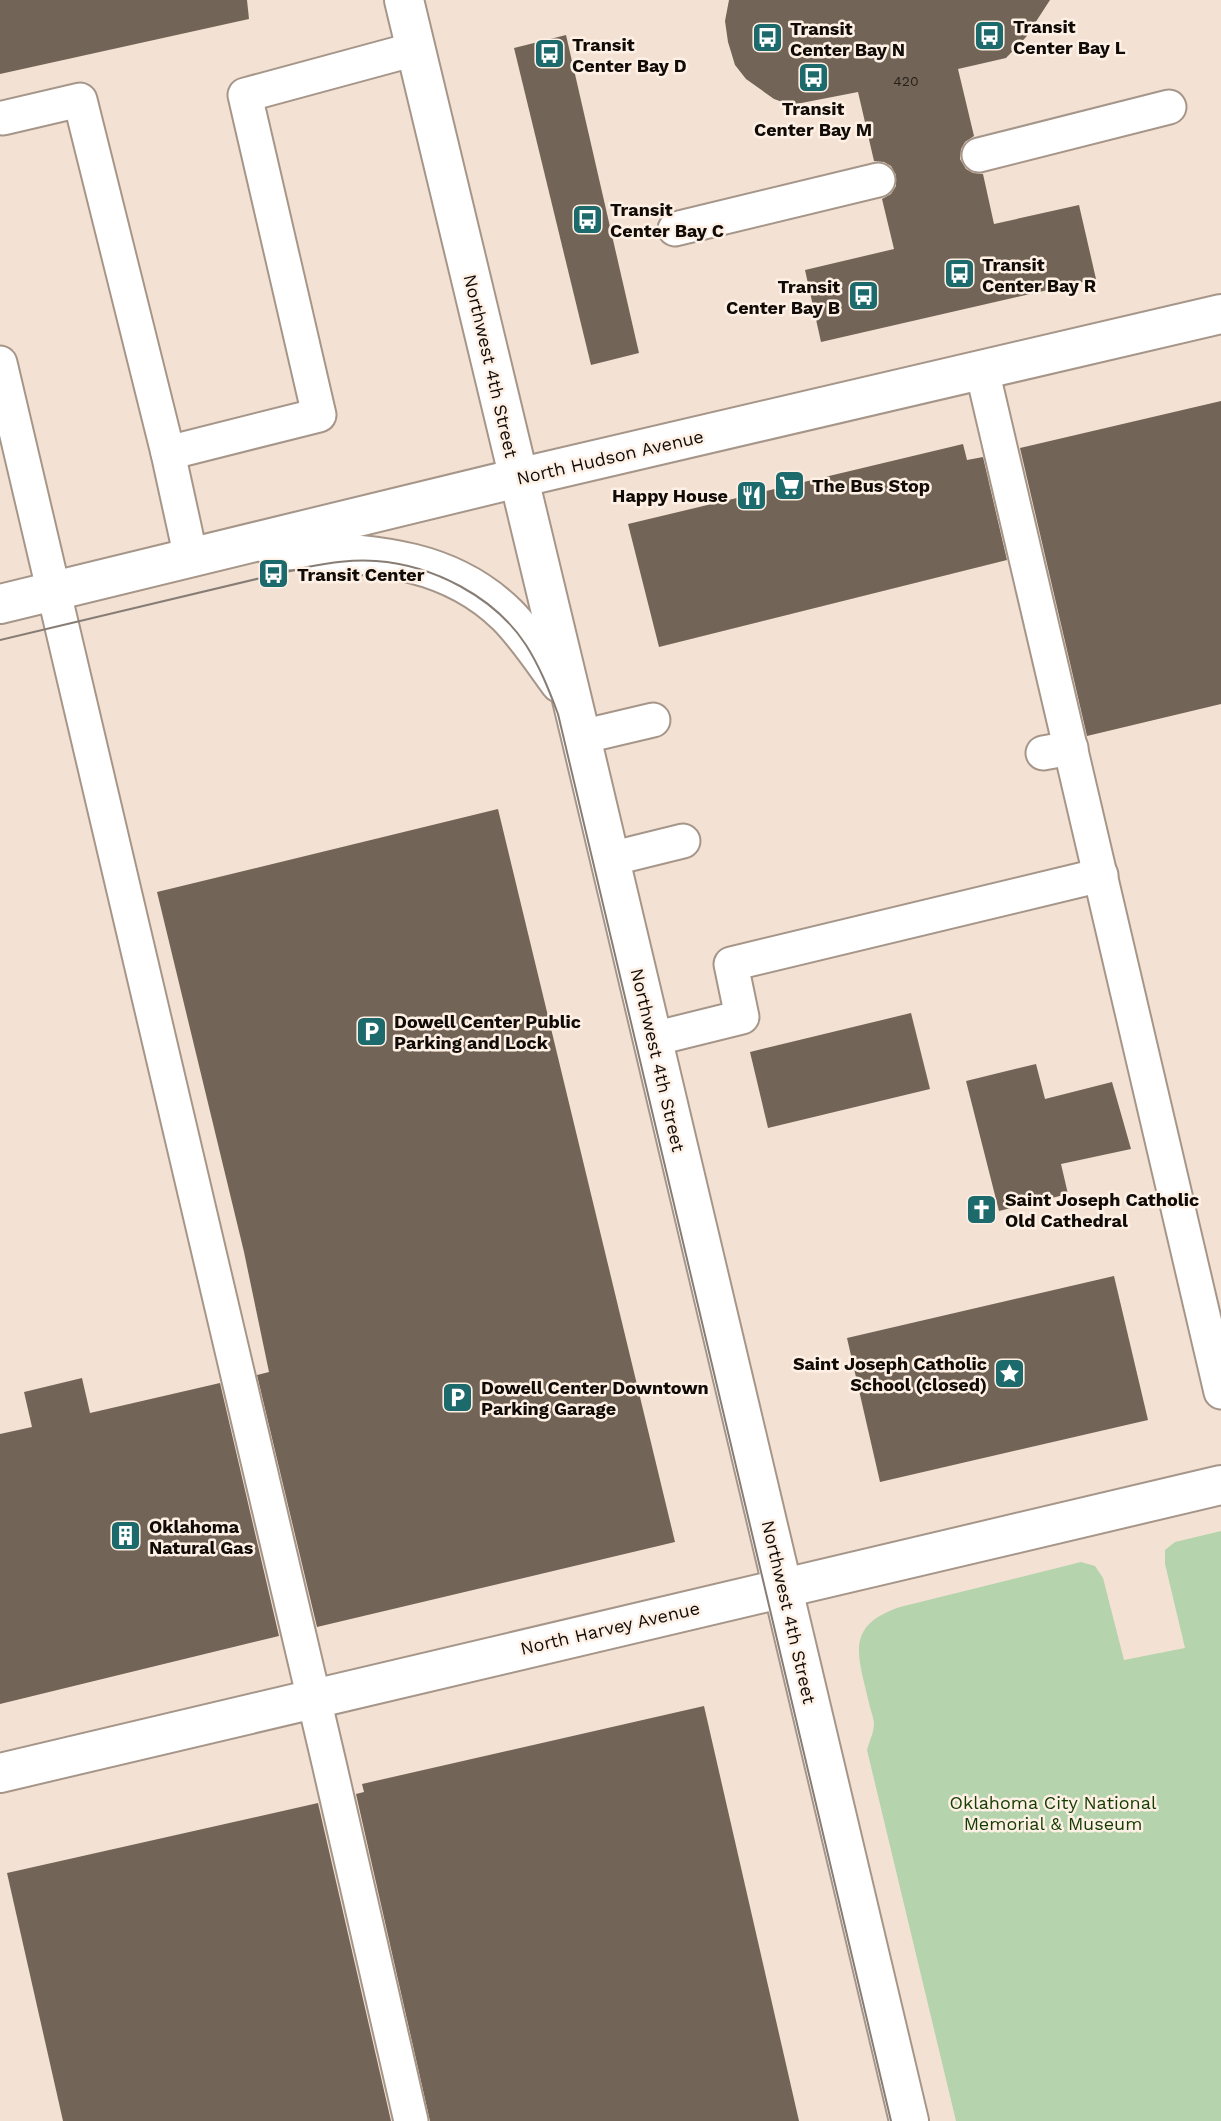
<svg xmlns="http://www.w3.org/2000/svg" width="1221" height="2121" font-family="'Work Sans',sans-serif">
<rect width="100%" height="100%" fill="#f3e2d4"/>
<!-- green -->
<path fill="#b5d3ac" d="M1221,1531v590h-265l-89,-371c2,-8 7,-18 7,-26 0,-6 -4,-15 -5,-21 -11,-48 -25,-77 31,-96l181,-45 14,4 8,12 21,82 61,-12 -20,-84v-14l10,-8z"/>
<!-- building -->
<g fill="#726457">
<polygon points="0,0 247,0 249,19 0,74"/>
<polygon points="729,0 1050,0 1026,37 1006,58 958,69 974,136 965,142 961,149 960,159 966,169 973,173 983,174 994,224 1079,205 1096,279 821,342 805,270 894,249 882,199 891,194 896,186 896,175 891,166 884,162 874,161 858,92 791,105 774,99 746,79 735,65 728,42 725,21"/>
<polygon points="566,35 639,353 591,365 514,48"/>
<polygon points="1221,401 1221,704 1087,736 1020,448"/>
<polygon points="963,444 967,460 983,457 1007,560 659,647 628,524"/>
<polygon points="498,809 675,1542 317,1627 257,1375 269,1372 244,1252 157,892"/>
<polygon points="911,1013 930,1089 768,1128 750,1052"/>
<polygon points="1036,1064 1045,1099 1112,1082 1131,1149 1061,1164 1068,1194 999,1211 966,1081"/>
<polygon points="1114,1276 1148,1420 880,1482 847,1338"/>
<polygon points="82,1378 90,1413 220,1383 279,1636 0,1704 0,1434 32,1427 24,1392"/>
<polygon points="704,1706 799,2121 430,2121 356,1794 364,1792 362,1784"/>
<polygon points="318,1803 391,2121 63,2121 7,1873"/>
</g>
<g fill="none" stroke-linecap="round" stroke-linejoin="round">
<defs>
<g id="lane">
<polyline points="3,118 80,100 168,453 319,415 245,95 415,49"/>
<polyline points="979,155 1169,107"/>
<polyline points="675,229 878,180"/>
<polyline points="0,363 329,1763 411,2121"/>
<polyline points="982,370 1221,1392"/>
<polyline points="168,453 191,558"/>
<polyline points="581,737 653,720"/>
<polyline points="1043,753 1071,748"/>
<polyline points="610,859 683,841"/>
<polyline points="653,1039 742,1017 731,964 1101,875"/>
</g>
<g id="secondary">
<polyline points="404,0 581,737 909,2121"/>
<path d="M274,549c84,6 168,2 233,66 20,20 36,45 53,68"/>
<polyline points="0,604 518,478 1221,314"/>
<polyline points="0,1773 1221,1485"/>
</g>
</defs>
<!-- lane casing -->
<use href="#lane" stroke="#a69689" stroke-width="37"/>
<!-- secondary casing -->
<use href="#secondary" stroke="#a69689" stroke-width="42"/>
<!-- lane -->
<use href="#lane" stroke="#fff" stroke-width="33"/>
<!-- secondary -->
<use href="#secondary" stroke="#fff" stroke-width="38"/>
<!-- tram -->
<path stroke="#887d74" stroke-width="2" d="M0,640l307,-73c22,-4 46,-8 69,-6 57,4 119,36 150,84 14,22 23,45 32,69l333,1407"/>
</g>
<!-- icons -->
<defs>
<symbol id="bus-square" viewBox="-11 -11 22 22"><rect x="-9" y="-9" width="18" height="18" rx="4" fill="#1d6a6c" stroke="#fef0e4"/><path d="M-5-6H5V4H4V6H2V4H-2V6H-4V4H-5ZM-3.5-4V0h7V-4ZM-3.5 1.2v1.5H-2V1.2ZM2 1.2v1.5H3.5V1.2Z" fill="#fff"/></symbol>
<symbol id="supermarket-square" viewBox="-11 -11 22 22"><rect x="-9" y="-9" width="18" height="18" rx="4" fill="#1d6a6c" stroke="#fef0e4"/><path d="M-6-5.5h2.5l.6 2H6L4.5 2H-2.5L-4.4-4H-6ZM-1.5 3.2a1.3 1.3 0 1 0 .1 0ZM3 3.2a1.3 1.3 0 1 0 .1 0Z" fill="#fff"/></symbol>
<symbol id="restaurant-square" viewBox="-11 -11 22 22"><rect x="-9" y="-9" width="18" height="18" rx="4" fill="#1d6a6c" stroke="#fef0e4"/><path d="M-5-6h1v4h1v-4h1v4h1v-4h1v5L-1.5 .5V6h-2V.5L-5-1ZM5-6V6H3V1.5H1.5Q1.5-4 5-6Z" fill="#fff"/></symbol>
<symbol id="parking-square" viewBox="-11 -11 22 22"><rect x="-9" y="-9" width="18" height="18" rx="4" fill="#1d6a6c" stroke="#fef0e4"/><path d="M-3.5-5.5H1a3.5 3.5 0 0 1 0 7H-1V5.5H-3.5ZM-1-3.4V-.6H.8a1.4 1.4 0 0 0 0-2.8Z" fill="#fff"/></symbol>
<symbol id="church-square" viewBox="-11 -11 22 22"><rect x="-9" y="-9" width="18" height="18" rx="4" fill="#1d6a6c" stroke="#fef0e4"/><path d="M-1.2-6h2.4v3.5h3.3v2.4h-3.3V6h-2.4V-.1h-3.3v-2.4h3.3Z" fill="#fff"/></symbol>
<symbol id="sight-square" viewBox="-11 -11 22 22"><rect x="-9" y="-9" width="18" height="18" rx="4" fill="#1d6a6c" stroke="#fef0e4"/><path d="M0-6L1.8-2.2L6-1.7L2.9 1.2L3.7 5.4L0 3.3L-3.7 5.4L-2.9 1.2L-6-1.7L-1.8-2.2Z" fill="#fff"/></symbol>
<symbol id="building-square" viewBox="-11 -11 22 22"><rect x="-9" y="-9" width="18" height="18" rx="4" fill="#1d6a6c" stroke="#fef0e4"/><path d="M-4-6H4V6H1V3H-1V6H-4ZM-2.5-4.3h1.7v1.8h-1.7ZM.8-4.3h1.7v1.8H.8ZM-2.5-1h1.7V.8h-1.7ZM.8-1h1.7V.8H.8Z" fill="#fff"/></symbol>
</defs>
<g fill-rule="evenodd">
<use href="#bus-square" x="972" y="18" width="35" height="35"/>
<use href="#bus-square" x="750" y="20" width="35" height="35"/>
<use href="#bus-square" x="532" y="36" width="35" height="35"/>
<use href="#bus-square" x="796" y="60" width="35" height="35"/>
<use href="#bus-square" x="570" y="202" width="35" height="35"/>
<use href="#bus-square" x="942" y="256" width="35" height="35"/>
<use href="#bus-square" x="846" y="278" width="35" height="35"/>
<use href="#supermarket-square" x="772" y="468" width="35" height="35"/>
<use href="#restaurant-square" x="734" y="478" width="35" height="35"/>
<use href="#bus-square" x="256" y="556" width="35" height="35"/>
<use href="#parking-square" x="354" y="1014" width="35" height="35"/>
<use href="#church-square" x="964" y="1192" width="35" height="35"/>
<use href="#sight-square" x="992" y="1356" width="35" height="35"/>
<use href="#parking-square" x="440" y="1380" width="35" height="35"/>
<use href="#building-square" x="108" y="1518" width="35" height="35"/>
</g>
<g text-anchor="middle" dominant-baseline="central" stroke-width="5" stroke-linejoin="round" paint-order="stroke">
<!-- number labels -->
<g font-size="14" fill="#28211b">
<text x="906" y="81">420</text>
</g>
<!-- poi labels -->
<g font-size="18" font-weight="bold" fill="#100b07" stroke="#fef0e4" text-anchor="start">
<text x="1013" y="26">Transit<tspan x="1013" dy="21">Center Bay L</tspan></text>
<text x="790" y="28">Transit<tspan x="790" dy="21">Center Bay N</tspan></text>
<text x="572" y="44">Transit<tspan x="572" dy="21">Center Bay D</tspan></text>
<text x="813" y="108" text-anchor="middle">Transit<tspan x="813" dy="21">Center Bay M</tspan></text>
<text x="610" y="209">Transit<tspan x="610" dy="21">Center Bay C</tspan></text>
<text x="982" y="264">Transit<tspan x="982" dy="21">Center Bay R</tspan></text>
<text x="840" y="286" text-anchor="end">Transit<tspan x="840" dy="21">Center Bay B</tspan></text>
<text x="812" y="485">The Bus Stop</text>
<text x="728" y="495" text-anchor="end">Happy House</text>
<text x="297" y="574">Transit Center</text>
<text x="394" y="1021">Dowell Center Public<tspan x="394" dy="21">Parking and Lock</tspan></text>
<text x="1005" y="1199">Saint Joseph Catholic<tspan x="1005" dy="21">Old Cathedral</tspan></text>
<text x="987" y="1363" text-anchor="end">Saint Joseph Catholic<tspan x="987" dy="21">School (closed)</tspan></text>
<text x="481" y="1387">Dowell Center Downtown<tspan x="481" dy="21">Parking Garage</tspan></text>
<text x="149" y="1526">Oklahoma<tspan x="149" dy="21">Natural Gas</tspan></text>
</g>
<!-- street labels -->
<g font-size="18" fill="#100b07" stroke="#fef0e4">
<text transform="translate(491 366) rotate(77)">Northwest 4th Street</text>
<text transform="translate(610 457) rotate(-13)">North Hudson Avenue</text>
<text transform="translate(658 1060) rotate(77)">Northwest 4th Street</text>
<text transform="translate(789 1612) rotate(77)">Northwest 4th Street</text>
<text transform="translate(610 1628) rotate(-13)">North Harvey Avenue</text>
</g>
<!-- park labels -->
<g font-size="18" fill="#133c00" stroke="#fef0e4">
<text x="1053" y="1802">Oklahoma City National<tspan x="1053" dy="21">Memorial &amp; Museum</tspan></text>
</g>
</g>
</svg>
